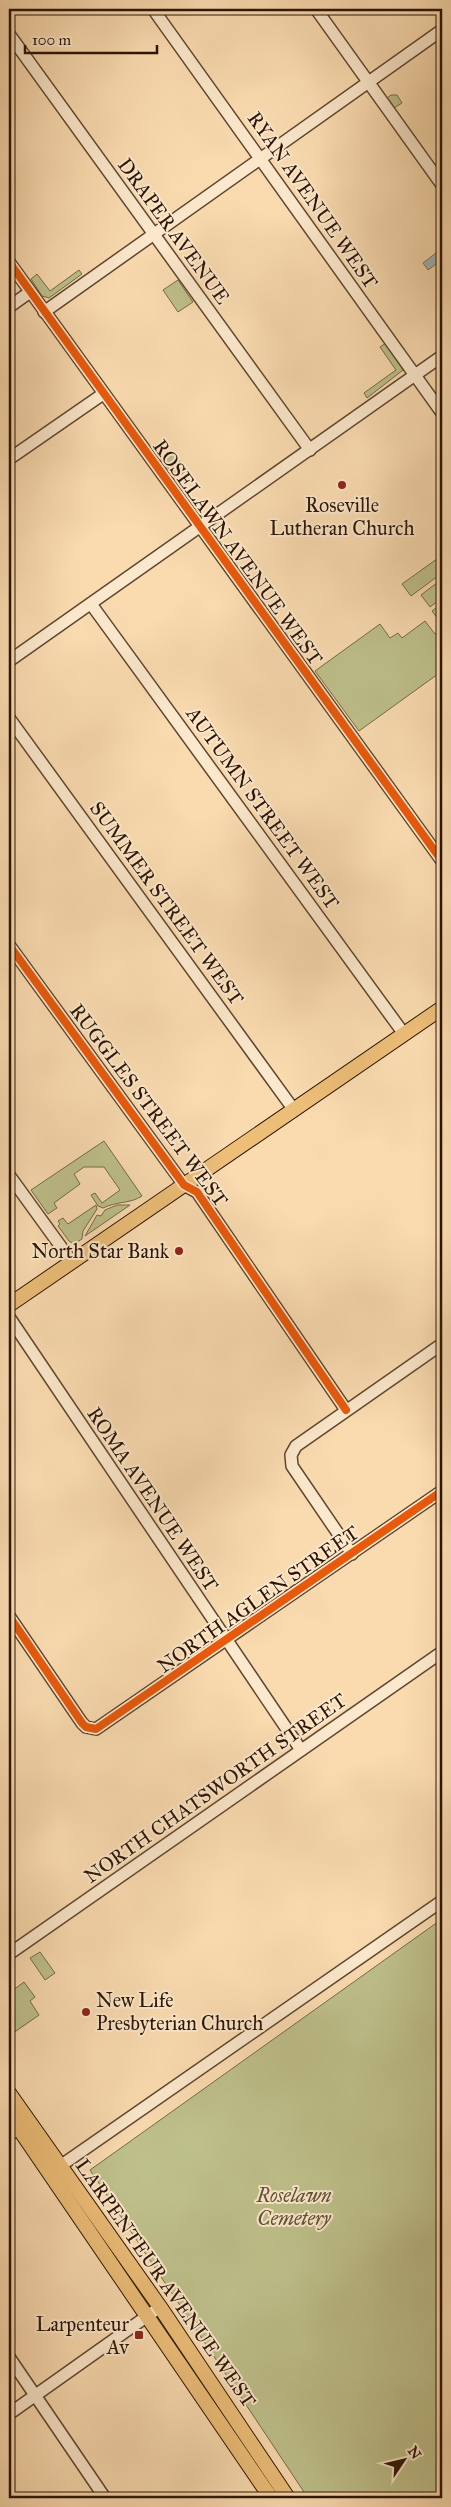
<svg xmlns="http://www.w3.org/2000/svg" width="451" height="2507" font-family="'IM FELL Great Primer',serif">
<rect width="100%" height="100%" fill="#fadbb0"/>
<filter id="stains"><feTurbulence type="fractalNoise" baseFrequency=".004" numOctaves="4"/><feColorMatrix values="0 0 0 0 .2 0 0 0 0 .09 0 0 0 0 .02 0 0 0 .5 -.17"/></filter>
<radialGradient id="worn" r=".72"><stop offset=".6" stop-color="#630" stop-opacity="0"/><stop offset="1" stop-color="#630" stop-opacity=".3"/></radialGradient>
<!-- green -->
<g fill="#bec08b" stroke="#746a48">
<polygon points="391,95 397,95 402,103 394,108 387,98"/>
<polygon points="79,270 82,274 49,298 42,296 31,279 37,274 50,291"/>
<polygon points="178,280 193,302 178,312 163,290"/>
<polygon points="386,343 403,370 367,398 364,393 396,370 380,347"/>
<polygon points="173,452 186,471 175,478 162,459"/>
<polygon points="441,556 442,573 411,596 402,584"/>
<polygon points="442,579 442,598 430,607 421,595"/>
<polygon points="442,603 442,622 441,623 432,611"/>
<polygon points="425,621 435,634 442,629 442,679 438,674 359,731 315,671 380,624 390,638 398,633 402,638"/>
<path d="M104,1141l38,55c-12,8 -25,5 -39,12l-5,-2 -7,-11 4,-2 7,10 18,-13 -16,-23h-20l-10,7 6,10 -26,19 3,5 -9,6 -17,-24z"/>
<polygon points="96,1205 97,1209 83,1231 82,1239 74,1244 69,1241 58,1226 60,1224 58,1221 63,1218 68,1224"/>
<polygon points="117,1205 130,1205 85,1236 97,1215 101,1216 105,1210"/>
<polygon points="442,1919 442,2498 308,2498 90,2170"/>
<polygon points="40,1952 55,1973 45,1980 30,1958"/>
<polygon points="24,1982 35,1997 30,2001 39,2015 9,2036 9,1993"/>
</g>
<!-- water -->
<polygon fill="#a4b8b7" stroke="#747670" points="436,253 442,260 428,270 423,263"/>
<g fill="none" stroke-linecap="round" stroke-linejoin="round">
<defs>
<g id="minor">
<polyline points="153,9 442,413"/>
<polyline points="316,9 442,185"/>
<polyline points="9,10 11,9"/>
<polyline points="9,34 310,450"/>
<polyline points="9,262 442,861"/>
<polyline points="9,307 30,292"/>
<polyline points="44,312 442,30"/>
<polyline points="9,459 103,394"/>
<polyline points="91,604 404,1034"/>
<polyline points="9,661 442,356"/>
<polyline points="9,718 294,1110"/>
<polyline points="9,945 184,1185 197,1192 346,1410"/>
<polyline points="9,1175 72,1262"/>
<polyline points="9,1317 301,1750"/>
<polyline points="352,1554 292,1466 291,1455 296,1446 442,1344"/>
<polyline points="9,1616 82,1723 86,1727 96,1729 442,1491"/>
<polyline points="9,1954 442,1652"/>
<polyline points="9,2135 19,2128"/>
<polyline points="53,2171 442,1901"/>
<polyline points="9,2357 105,2498"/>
<polyline points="9,2414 160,2307"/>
</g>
<g id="major">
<polyline points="9,1305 442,1008"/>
<polyline points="9,2093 160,2307 288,2498"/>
<polyline points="9,2114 271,2498"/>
</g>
</defs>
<!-- minor casing -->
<use href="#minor" stroke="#5f4630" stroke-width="14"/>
<!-- major casing -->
<use href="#major" stroke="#2b1405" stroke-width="16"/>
<!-- minor -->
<use href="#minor" stroke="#fce8cc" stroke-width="11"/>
<!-- major -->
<use href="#major" stroke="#edbe78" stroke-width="14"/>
<defs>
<g id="cycleway">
<polyline points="9,262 442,861"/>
<polyline points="9,945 184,1185 197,1192 346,1410"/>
<polyline points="9,1616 82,1723 86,1727 96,1729 442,1491"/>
</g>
</defs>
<!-- cycleway casing -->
<use href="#cycleway" stroke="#fce8cc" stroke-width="11"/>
<!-- cycleway -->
<use href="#cycleway" stroke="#e8590c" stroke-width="8"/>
</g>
<!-- markers -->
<g fill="#8f2418" stroke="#fce8cc" stroke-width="2">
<circle cx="342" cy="485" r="5"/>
<circle cx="179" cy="1251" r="5"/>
<circle cx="86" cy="2012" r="5"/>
<rect x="134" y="2330" width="10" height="10" rx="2.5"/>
</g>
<g text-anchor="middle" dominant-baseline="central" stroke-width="4" stroke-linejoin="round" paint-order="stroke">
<!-- street labels -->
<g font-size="20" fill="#2b1405" stroke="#fce8cc">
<text transform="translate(313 200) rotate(55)">RYAN AVENUE WEST</text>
<text transform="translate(174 231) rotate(54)">DRAPER AVENUE</text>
<text transform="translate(238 552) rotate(54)">ROSELAWN AVENUE WEST</text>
<text transform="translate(263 808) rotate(54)">AUTUMN STREET WEST</text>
<text transform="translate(167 903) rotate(54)">SUMMER STREET WEST</text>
<text transform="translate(149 1105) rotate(53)">RUGGLES STREET WEST</text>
<text transform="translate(153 1499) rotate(56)">ROMA AVENUE WEST</text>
<text transform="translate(258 1599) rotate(-35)">NORTH AGLEN STREET</text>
<text transform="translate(215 1788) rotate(-35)">NORTH CHATSWORTH STREET</text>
<text transform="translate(166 2283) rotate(55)">LARPENTEUR AVENUE WEST</text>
</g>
<!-- poi labels -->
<g font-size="20" fill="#2b1405" stroke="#fce8cc" text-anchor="end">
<text x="342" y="505" text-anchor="middle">Roseville<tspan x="342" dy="23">Lutheran Church</tspan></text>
<text x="169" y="1251">North Star Bank</text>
<text x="96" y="2000" text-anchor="start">New Life<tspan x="96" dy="23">Presbyterian Church</tspan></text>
<text x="129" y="2324">Larpenteur<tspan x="129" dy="23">Av</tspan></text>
</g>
<!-- park labels -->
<g font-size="20" font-style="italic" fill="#5e5034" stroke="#fce8cc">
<text x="294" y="2195">Roselawn<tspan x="294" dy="23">Cemetery</tspan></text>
</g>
</g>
<!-- margin -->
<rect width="451" height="2507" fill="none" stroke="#fadbb0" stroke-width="30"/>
<rect x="10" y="10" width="431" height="2487" fill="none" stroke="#2b1405" stroke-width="2.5"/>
<rect x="15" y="15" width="421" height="2477" fill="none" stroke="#2b1405"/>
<!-- north arrow -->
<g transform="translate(404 2460) rotate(55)" stroke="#fce8cc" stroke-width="4" paint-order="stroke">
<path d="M0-4L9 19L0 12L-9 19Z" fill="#2b1405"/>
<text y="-8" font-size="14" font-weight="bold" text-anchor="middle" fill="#2b1405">N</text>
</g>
<!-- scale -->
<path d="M25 45v8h132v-8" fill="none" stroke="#2b1405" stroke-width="2.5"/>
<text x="32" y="45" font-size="15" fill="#2b1405" stroke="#fce8cc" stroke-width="4" paint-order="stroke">100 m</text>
<rect width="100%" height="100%" filter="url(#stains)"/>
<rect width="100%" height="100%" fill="url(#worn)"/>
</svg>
